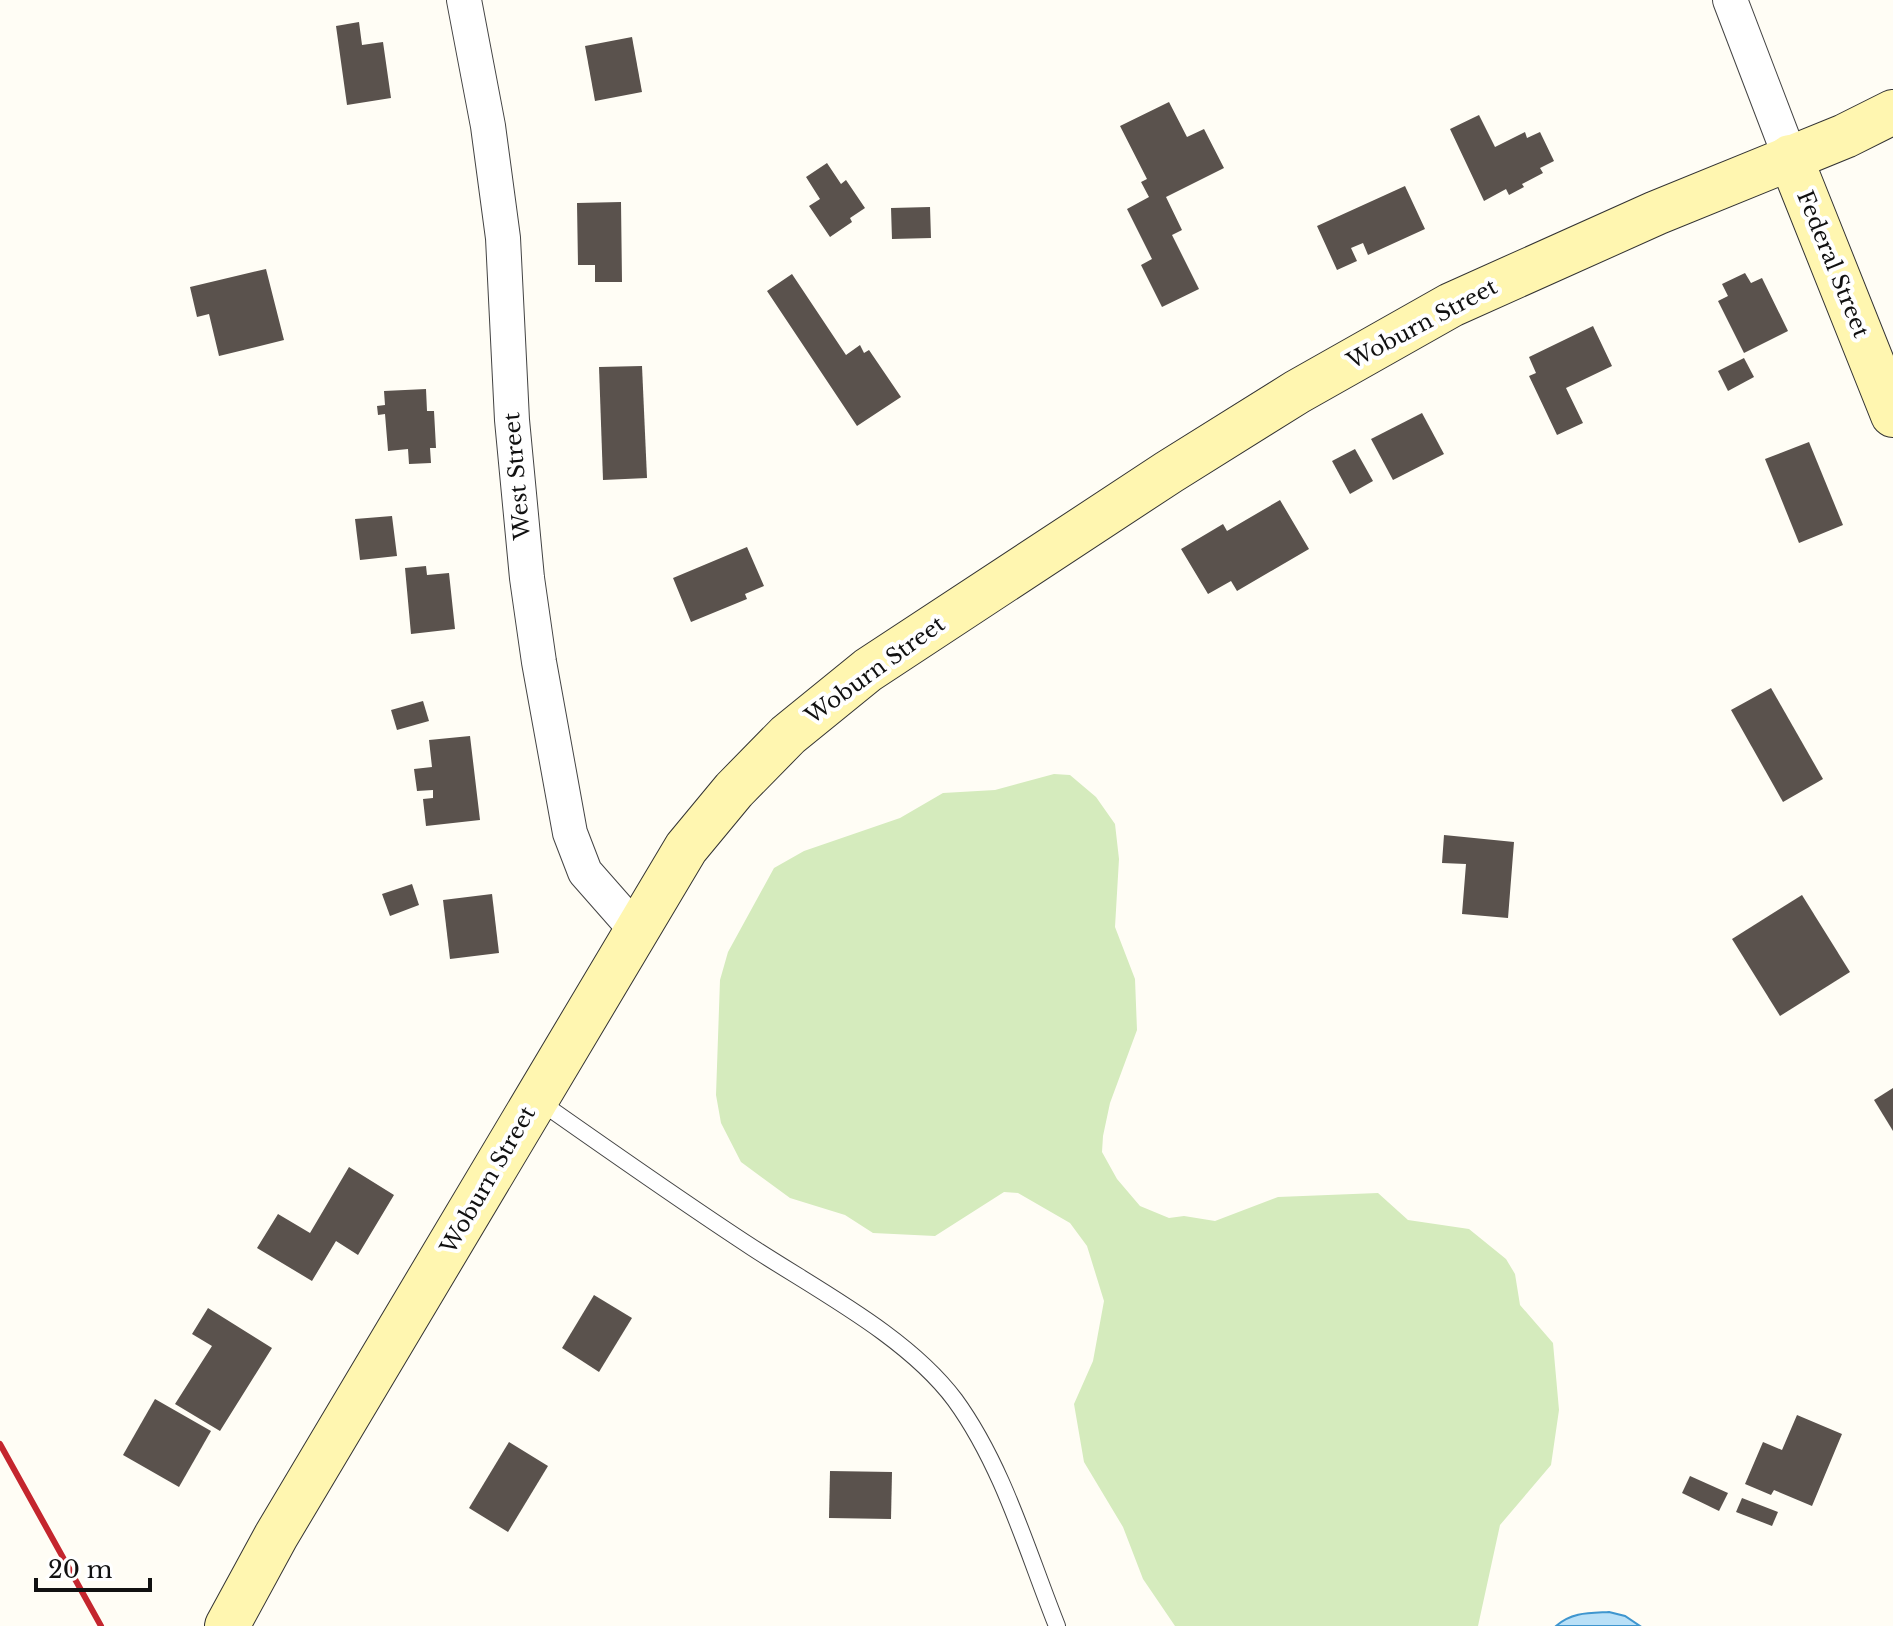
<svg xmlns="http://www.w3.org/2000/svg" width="1893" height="1626" font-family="'Libre Baskerville',serif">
<rect width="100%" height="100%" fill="#fffdf5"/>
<!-- green -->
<polygon fill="#d5ebbd" points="1054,774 1070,775 1096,797 1115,824 1119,859 1115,927 1135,979 1137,1030 1110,1103 1103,1136 1102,1152 1117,1179 1140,1206 1169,1218 1184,1216 1215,1221 1278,1197 1378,1193 1408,1220 1469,1229 1506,1259 1515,1274 1520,1305 1553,1343 1559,1410 1551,1465 1500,1525 1478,1626 1175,1626 1143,1579 1123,1527 1084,1462 1074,1404 1093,1361 1104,1301 1087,1246 1070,1223 1018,1193 1004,1192 935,1236 873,1233 845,1215 790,1198 741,1162 721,1123 716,1095 720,980 728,952 774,868 804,851 900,818 943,793 995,790"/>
<!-- water -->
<path fill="#b9e0f7" stroke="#3f96cf" stroke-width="2" d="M1609,1612l16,4 15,10h-84c16,-14 33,-13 53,-14z"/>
<!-- building -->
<g fill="#5a524d">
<polygon points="359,22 362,45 383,42 391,98 347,105 336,26"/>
<polygon points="632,37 642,92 595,101 585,46"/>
<polygon points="1169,102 1187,137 1204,129 1224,168 1166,197 1182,230 1172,235 1199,289 1162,307 1141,265 1152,259 1127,209 1149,197 1141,182 1147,179 1120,126"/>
<polygon points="1479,115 1495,147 1525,132 1527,138 1540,132 1554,161 1540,168 1543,173 1522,184 1524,187 1509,195 1506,189 1484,201 1450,129"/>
<polygon points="827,163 841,184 846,180 865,208 850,218 852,222 830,237 809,206 820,199 806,177"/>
<polygon points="1405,186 1425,229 1368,255 1363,243 1351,248 1357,261 1337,270 1317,226"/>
<polygon points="621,202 622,282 595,282 595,265 578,265 577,203"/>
<polygon points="930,207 931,238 892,239 891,208"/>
<polygon points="266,269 284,340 219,356 209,314 197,317 190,287"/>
<polygon points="1745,273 1751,283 1762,278 1788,331 1744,353 1718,301 1728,296 1722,284"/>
<polygon points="792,274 846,355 860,345 864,353 869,350 901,397 857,426 767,291"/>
<polygon points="1593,326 1612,366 1566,388 1583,423 1557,435 1529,376 1536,373 1529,357"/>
<polygon points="1744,358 1754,377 1728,391 1718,371"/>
<polygon points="642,366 647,478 603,480 599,367"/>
<polygon points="426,389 427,411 434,411 436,448 430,448 431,463 409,464 408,449 388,451 385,414 378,415 377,406 385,405 384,391"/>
<polygon points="1422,413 1444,454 1393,480 1371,439"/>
<polygon points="1809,442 1843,525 1799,543 1765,459"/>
<polygon points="1355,449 1373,481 1350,494 1332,461"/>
<polygon points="1280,500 1309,549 1237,591 1231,581 1208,594 1181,549 1223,524 1227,531"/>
<polygon points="392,516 397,556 360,560 355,519"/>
<polygon points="747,547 764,586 745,594 747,599 691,622 673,578"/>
<polygon points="426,566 427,575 449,573 455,629 411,634 405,568"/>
<polygon points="1771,688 1823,779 1783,802 1731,710"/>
<polygon points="423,701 429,721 397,730 391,710"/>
<polygon points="470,736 480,820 426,826 423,799 433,798 433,790 417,791 414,769 432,767 429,740"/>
<polygon points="1444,835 1514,842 1508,918 1462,914 1466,864 1442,863"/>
<polygon points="412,884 419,905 390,916 382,894"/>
<polygon points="492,894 499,953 450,959 443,900"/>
<polygon points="1802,895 1850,972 1780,1016 1732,939"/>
<polygon points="1893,1088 1893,1131 1874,1100"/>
<polygon points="349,1167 394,1195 358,1255 336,1241 312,1281 257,1248 278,1214 310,1233"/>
<polygon points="594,1295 632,1318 599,1372 562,1348"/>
<polygon points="208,1308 272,1348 220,1431 175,1404 212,1346 192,1334"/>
<polygon points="155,1399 211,1431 179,1487 123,1455"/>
<polygon points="1797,1415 1842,1434 1812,1506 1774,1490 1771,1495 1745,1484 1763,1442 1782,1450"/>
<polygon points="509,1442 548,1466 508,1532 469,1508"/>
<polygon points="830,1471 892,1472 891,1519 829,1518"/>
<polygon points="1690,1476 1728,1493 1719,1511 1682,1493"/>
<polygon points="1742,1498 1778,1512 1772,1526 1736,1512"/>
</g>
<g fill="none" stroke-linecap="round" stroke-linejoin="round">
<defs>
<path id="lane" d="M539,1101c71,50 142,100 214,147 66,43 155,89 202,152 48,66 72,151 102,226"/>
<g id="street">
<polyline points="464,0 488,126 503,238 512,420 527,578 539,662 570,833 585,872 636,930"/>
<polyline points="1730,0 1790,157"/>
</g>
<g id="secondary">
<polyline points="1790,157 1893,415"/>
<polyline points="227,1626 276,1536 686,848 734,790 788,735 868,670 1169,472 1297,392 1451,305 1656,213 1845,136 1893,112"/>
</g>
</defs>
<!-- lane casing -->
<use href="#lane" stroke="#444" stroke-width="18"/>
<!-- street casing -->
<use href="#street" stroke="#444" stroke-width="36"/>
<!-- secondary casing -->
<use href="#secondary" stroke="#333" stroke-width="46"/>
<!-- lane -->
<use href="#lane" stroke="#fff" stroke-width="16"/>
<!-- street -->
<use href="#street" stroke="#fff" stroke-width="34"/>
<!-- secondary -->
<use href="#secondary" stroke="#fff6b0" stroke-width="44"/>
<!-- rail -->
<polyline stroke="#c4262e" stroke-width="6" points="0,1444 101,1626"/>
</g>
<g text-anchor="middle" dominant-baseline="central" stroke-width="8" stroke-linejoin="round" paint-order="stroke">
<!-- street labels -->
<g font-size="22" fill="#111" stroke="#fff">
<text transform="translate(1833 264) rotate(68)">Federal Street</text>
<text transform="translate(1422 324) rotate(-28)">Woburn Street</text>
<text transform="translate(517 476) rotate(-95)">West Street</text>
<text transform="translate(875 670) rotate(-36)">Woburn Street</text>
<text transform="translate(488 1180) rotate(-60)">Woburn Street</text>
</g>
</g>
<!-- scale -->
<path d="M36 1578v12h114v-12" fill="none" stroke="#111111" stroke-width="4"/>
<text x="48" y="1578" font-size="24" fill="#111111" stroke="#ffffff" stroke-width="6" paint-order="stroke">20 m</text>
</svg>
